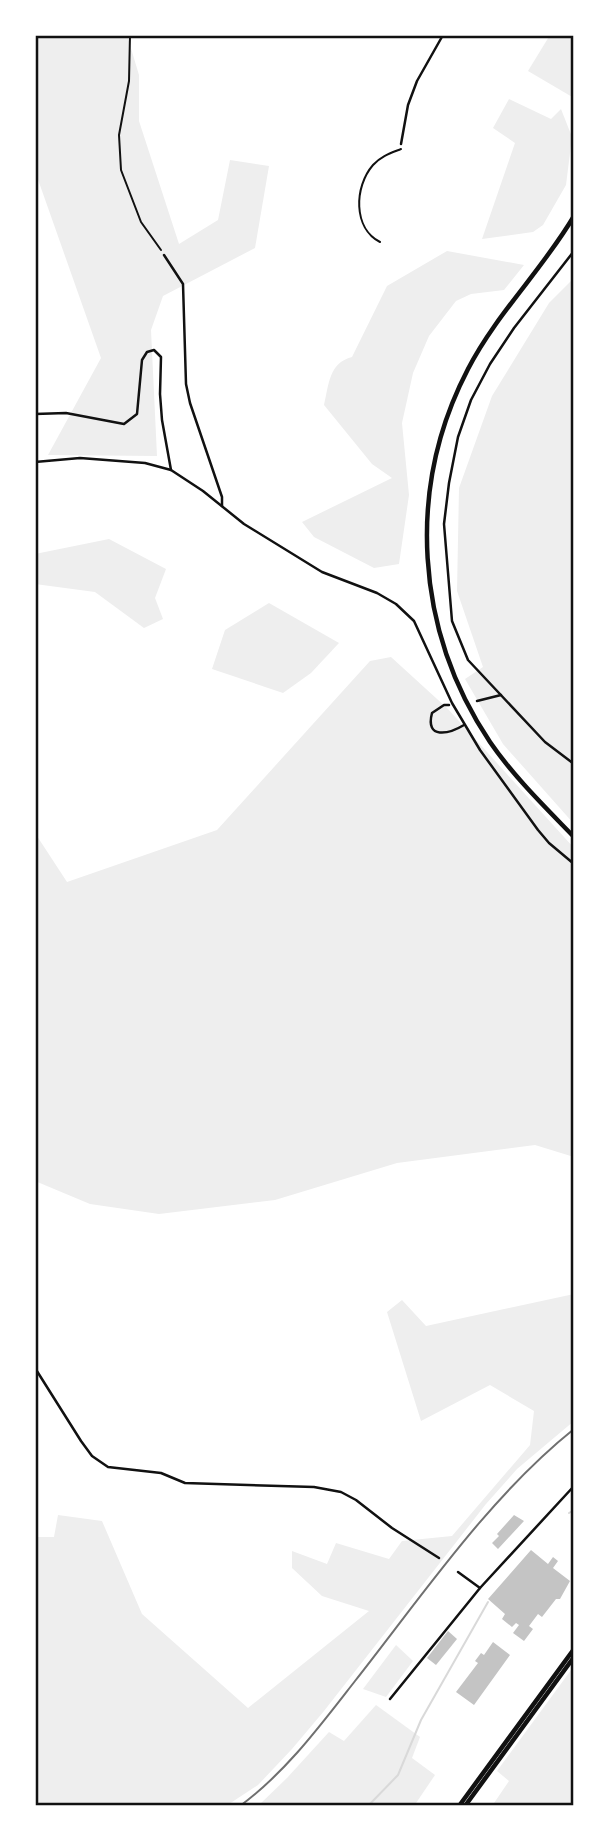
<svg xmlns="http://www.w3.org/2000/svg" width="609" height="1841" font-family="'DejaVu Sans',sans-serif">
<rect width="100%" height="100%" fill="#fff"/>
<!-- green -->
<g fill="#eee">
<polygon points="35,35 127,35 139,75 139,121 179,244 218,220 230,160 269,166 255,248 163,296 151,330 157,456 48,455 101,358 35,171"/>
<polygon points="550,35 574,35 574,98 528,71"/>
<polygon points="509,99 551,119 561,109 572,137 566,185 543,225 533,232 482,239 515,143 493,128"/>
<path d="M447,251l77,14 -20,25 -33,4 -15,7 -27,35 -16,37 -11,50 7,72 -10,69 -25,4 -60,-31 -12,-15 90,-44 -20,-14 -48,-59c5,-21 5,-42 28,-48l35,-71z"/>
<polygon points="574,278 574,824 503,744 465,679 483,667 457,591 459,488 492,396 549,303"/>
<polygon points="109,539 166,569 155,598 163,619 144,628 95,592 35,584 35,554"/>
<polygon points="269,603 339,643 311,673 283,693 212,669 225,630"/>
<polygon points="391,657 448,709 574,848 574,1157 535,1145 397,1163 275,1200 159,1214 90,1204 35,1181 35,833 67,882 217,830 370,661"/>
<polygon points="574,1294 574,1421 517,1469 486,1504 324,1711 292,1749 258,1785 226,1806 35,1806 35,1537 54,1537 58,1515 102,1521 142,1614 248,1708 369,1611 322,1596 292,1568 292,1551 327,1564 336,1543 389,1559 402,1541 452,1536 530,1445 534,1411 490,1385 421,1421 387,1312 402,1300 426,1326"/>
<polygon points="396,1645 413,1661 386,1697 363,1689"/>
<polygon points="574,1666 574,1806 492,1806 509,1781 497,1771"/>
<polygon points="376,1705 420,1737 412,1758 435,1775 414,1806 258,1806 287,1778 329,1732 344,1741"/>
</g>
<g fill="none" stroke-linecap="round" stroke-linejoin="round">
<!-- stream -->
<g stroke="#d9d9d9" stroke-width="2">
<polyline points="569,1513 574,1510"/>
<polyline points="368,1806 398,1775 421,1720 488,1602"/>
</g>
</g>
<!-- building -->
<g fill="#c4c4c4">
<polygon points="514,1515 524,1521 498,1549 492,1543 499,1536 497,1534"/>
<polygon points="531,1550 548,1564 553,1557 558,1561 553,1568 570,1581 560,1599 556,1599 542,1617 538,1614 529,1626 533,1629 524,1641 513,1633 519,1625 516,1623 512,1627 502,1619 505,1614 488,1599"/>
<polygon points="448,1631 457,1639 436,1665 427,1658"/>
<polygon points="493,1642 510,1655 474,1705 456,1692 478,1663 475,1661 481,1653 484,1655"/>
</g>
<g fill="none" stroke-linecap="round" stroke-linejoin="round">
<!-- path -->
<g stroke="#111" stroke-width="2">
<polyline points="130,35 129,81 119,135 121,170 141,222 161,250"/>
<path d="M380,242c-27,-14 -26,-55 -7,-77 8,-9 18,-12 28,-16"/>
</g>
<!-- minor -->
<g stroke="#111" stroke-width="2.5">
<polyline points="401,144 408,105 417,81 443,35"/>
<polyline points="574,251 514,328 490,364 471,400 458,437 449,483 444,524 452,621 468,660 545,742 574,764"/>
<polyline points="164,255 183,284 186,384 190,403 222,497 222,506"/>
<polyline points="35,414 66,413 124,424 137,414 142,360 147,352 154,350 161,357 160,394 162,420 171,470"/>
<polyline points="35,462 80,458 145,463 171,470 203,491 244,524 322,572 377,593 396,604 414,621 452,703 480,750 538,830 549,843 574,864"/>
<polyline points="477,701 501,695"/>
<path d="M449,705h-5l-12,8c-7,27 17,21 32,12"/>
<polyline points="35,1368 81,1441 92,1456 108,1467 161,1473 185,1483 314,1487 341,1492 356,1500 392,1528 439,1558"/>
<polyline points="458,1572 480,1588"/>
<polyline points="390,1699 480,1588 574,1486"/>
</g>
<!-- primary -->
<g stroke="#111" stroke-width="4.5">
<path d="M574,216c-31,53 -77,97 -106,153 -62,119 -53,261 22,373 24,35 55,65 84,95"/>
<polyline points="459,1806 574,1649"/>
<polyline points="465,1806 574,1657"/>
</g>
<!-- rail -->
<path stroke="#707070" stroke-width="2" d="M240,1806c46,-34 80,-80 115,-125 67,-85 134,-184 219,-252"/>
</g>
<!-- border -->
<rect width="609" height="1841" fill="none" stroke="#ffffff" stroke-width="74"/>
<rect x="37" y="37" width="535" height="1767" fill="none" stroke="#111" stroke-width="2.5"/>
</svg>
